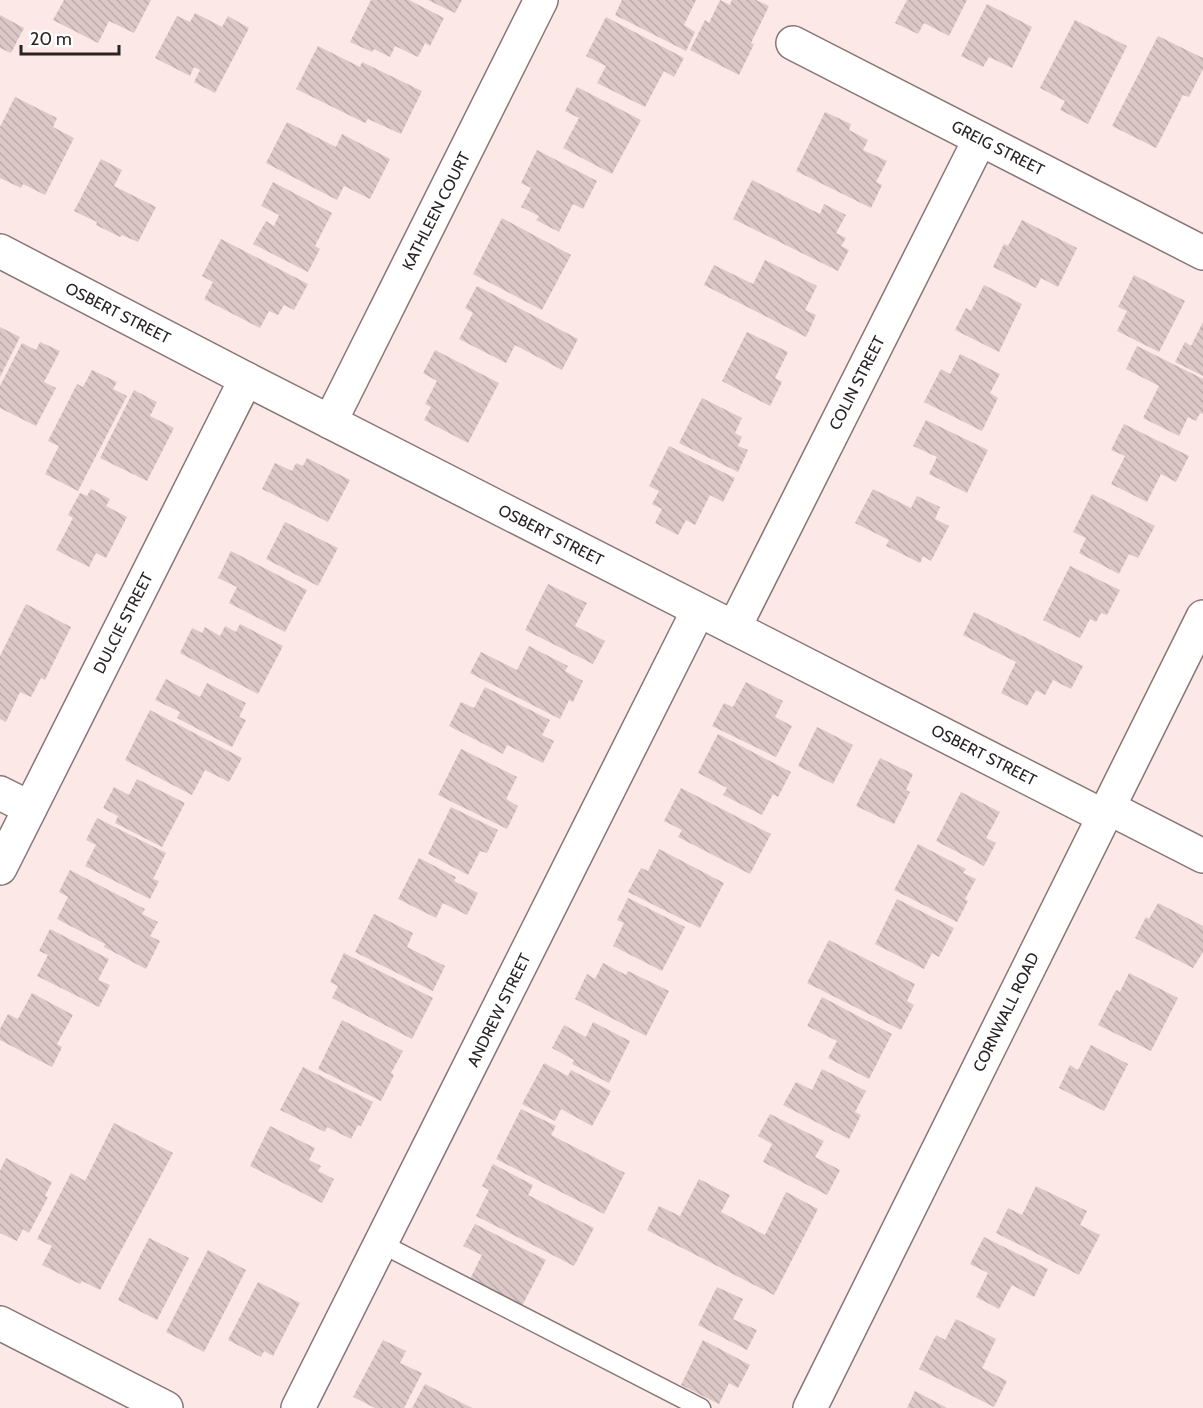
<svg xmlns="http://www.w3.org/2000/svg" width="1203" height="1408" font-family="Cabin,sans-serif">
<defs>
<pattern id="building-back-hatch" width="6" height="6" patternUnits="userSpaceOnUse" patternTransform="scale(1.5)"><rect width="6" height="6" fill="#dbc8c7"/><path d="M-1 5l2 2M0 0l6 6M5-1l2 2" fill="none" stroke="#bcacab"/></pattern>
</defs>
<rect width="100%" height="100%" fill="#fce8e7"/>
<!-- building -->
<g fill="url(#building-back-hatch)">
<polygon points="64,0 151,0 134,33 109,21 98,43 53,20"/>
<polygon points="371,0 409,0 444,18 430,46 425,43 418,57 395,46 390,57 374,49 372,52 350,42"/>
<polygon points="428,0 462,0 455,13"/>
<polygon points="622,0 696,0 684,25 695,32 686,51 615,15"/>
<polygon points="720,0 730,5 732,0 756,0 769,6 751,43 754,44 739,75 690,50 705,20 709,23"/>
<polygon points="907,0 967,0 949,36 924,23 918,34 895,23"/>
<polygon points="987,4 1032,27 1012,68 989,57 983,67 961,56"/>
<polygon points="195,13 222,27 228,16 249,28 215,93 194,82 200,70 194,67 190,76 155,58 177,16 190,22"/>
<polygon points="0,15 24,28 11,53 0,48"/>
<polygon points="606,17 684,58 674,77 664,71 645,107 597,83 606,66 586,56"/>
<polygon points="1075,20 1127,46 1088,124 1060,110 1065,101 1040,88"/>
<polygon points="1158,36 1203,58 1203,69 1189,97 1183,95 1156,148 1112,126"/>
<polygon points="318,46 360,67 362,62 422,91 401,134 368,119 365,123 296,89"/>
<polygon points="577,87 641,120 612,174 563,148 579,118 565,111"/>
<polygon points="15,97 57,118 53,127 74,138 45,195 23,184 21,188 0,178 0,127"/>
<polygon points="825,112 851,124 849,130 868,140 863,150 887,161 876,182 882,185 871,208 796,171"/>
<polygon points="287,122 336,147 342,134 390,159 370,199 344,186 337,200 266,163"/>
<polygon points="537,150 597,181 583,209 573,204 559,232 536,220 539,216 521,207 531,188 521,183"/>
<polygon points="101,159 122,170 114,186 156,207 138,242 122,235 120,237 96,225 97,222 74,211"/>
<polygon points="752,180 820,214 824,204 846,215 836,233 846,238 841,246 849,250 838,271 733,219"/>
<polygon points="273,182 332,213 315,246 320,249 308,272 253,244 266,221 274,226 279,215 261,206"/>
<polygon points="502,218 571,255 542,310 473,274"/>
<polygon points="1022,220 1077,248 1058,287 1041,278 1036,288 993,267 1004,244 1008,246"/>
<polygon points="221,239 308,284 294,310 284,305 278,315 269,311 260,328 204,299 213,282 202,276"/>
<polygon points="765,260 817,286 805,310 816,315 806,337 704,285 714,265 753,284"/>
<polygon points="1134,275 1185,301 1159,352 1117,331 1127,311 1118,307"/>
<polygon points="984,285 1022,304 999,352 955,330 966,308 971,311"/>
<polygon points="477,286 578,339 562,370 515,345 506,363 459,339 473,313 465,308"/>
<polygon points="1203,322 1203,376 1175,362 1185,342 1191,346"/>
<polygon points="0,327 20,337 0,377"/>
<polygon points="747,332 788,352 775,378 782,382 770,406 722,381"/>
<polygon points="40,342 60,351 44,382 56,388 36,426 0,408 0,386 22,343 36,350"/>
<polygon points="1137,346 1203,379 1203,414 1200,413 1196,421 1188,417 1179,436 1143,418 1159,386 1126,369"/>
<polygon points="435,350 499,383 468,443 424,420 431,407 425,404 437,381 423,373"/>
<polygon points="960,354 1000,374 990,393 998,398 982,431 924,402 941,369 950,374"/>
<polygon points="92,370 117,382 113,389 127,396 78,491 45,474 59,446 48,441 77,384 83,387"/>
<polygon points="134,390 157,402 150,416 174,428 147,481 100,458"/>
<polygon points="702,398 742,418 735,433 742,437 738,446 748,450 738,472 679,443"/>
<polygon points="926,420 988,450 967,493 929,474 937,457 913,446"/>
<polygon points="1124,424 1189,456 1176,482 1161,474 1147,502 1111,484 1125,456 1111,450"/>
<polygon points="669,446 735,478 723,502 710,495 695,525 686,520 678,535 655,523 662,509 652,504 659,491 649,486"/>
<polygon points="307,458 350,480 328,522 262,489 275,463 292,471 296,463 303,466"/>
<polygon points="91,489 110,499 106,506 127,517 106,558 96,553 89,567 56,550 73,518 68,515 80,493 87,496"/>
<polygon points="873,489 911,508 917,496 940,507 935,519 949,526 931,561 923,556 920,563 886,546 889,540 855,523"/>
<polygon points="1092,494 1155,526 1138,558 1129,554 1119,574 1079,553 1086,538 1073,532"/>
<polygon points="285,522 338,548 318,586 266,559"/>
<polygon points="231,551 307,590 285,632 229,603 237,587 218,578"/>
<polygon points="1070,566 1120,590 1107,615 1101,613 1096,622 1090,619 1080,638 1043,620"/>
<polygon points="548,584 587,603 575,626 605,641 593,664 525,630"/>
<polygon points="26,604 71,627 45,680 41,678 31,697 20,692 6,722 0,719 0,656"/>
<polygon points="974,612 1083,666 1071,689 1053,680 1045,695 1036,690 1027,706 1001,693 1016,662 963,635"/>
<polygon points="240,624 283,646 258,694 180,653 192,628 202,633 205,627 220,636 225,626 236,632"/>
<polygon points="529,646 568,666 565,671 583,681 573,702 569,700 560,719 470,673 481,652 517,670"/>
<polygon points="166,679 200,697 207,683 246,703 239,717 246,720 232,747 177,718 180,712 155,700"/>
<polygon points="746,682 783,701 775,717 792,726 776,757 712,726 724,703 733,707"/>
<polygon points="485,687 550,720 542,735 554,741 543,763 507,745 503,754 449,726 461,702 474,708"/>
<polygon points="150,710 242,758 229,782 205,770 192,795 125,760"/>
<polygon points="817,727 853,745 833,784 798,766"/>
<polygon points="718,734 791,772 778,797 773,794 762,815 723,795 727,788 698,773"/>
<polygon points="461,749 517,777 506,799 518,806 507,829 438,795"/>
<polygon points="880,758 913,774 906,790 910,792 894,824 856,806"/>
<polygon points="137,779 185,803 162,847 115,823 118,816 103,808 114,787 129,795"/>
<polygon points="681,788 771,834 750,874 678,837 682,830 664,821"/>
<polygon points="961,792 1000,812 986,838 996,843 984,866 936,841"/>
<polygon points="451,807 498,830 487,853 480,851 468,875 428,854"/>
<polygon points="97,818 166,853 153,879 159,881 150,899 85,866 96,845 86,840"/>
<polygon points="918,844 966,869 963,873 976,879 965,899 968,901 957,922 894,890"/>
<polygon points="659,849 724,883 700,928 628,892 641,868 648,871"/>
<polygon points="419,858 456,877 454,881 478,893 467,915 443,903 436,918 398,899"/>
<polygon points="70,870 145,909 142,914 158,922 150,936 160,941 146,969 104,947 105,944 57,919 68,897 59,892"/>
<polygon points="628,898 685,927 662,971 613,946 624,923 617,920"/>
<polygon points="897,899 954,928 939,957 932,953 924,969 875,944"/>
<polygon points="1158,903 1203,926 1203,952 1193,968 1135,938 1146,917 1149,919"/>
<polygon points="374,914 413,933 407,947 445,966 433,991 355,952"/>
<polygon points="50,929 109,959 98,980 110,985 99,1007 37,976 48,955 39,951"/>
<polygon points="829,940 915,984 907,1001 914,1005 901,1030 807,983"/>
<polygon points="344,953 433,998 412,1039 332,998 338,986 330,982"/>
<polygon points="603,963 626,975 628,971 669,991 646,1036 575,999 587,974 595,979"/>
<polygon points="1129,973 1178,998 1151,1051 1098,1025 1116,990 1120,992"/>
<polygon points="32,993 73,1015 57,1044 62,1047 52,1067 0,1040 0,1029 8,1014 18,1019"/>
<polygon points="822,997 892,1034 869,1079 828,1058 837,1041 807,1026"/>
<polygon points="342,1020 403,1051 391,1073 394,1075 381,1101 318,1069"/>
<polygon points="593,1022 630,1041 609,1083 572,1064 574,1060 552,1048 564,1025 586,1037"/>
<polygon points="1091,1045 1128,1064 1104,1111 1059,1088 1070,1065 1078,1070"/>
<polygon points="544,1063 568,1076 571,1070 611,1091 592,1126 561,1109 555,1121 522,1104"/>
<polygon points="303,1067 373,1102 361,1126 358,1125 351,1139 327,1127 325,1132 280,1110"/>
<polygon points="822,1069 866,1091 855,1112 861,1115 849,1139 783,1105 796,1082 812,1090"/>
<polygon points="521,1109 556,1126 551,1135 625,1173 604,1214 496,1159"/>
<polygon points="770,1114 824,1141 815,1157 840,1170 827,1195 763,1162 772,1144 758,1136"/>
<polygon points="114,1123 173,1153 100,1290 82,1281 80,1284 42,1265 52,1246 37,1239 71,1173 85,1181"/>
<polygon points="270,1126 315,1148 309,1160 321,1166 318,1171 334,1179 322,1203 250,1166"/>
<polygon points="6,1158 52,1182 45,1196 48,1197 29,1233 23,1229 17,1241 0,1233 0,1171"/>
<polygon points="493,1164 533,1185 528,1195 594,1228 574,1266 476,1216 489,1190 482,1186"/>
<polygon points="699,1179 730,1195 721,1212 765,1235 786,1192 818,1209 774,1295 647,1230 659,1206 680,1216"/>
<polygon points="1036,1186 1087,1211 1080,1225 1100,1235 1079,1275 996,1233 1008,1208 1022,1215"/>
<polygon points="475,1224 546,1260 522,1306 470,1279 482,1255 463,1246"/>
<polygon points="984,1237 1048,1269 1034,1297 1012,1285 999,1309 976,1297 988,1273 970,1264"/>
<polygon points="149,1238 189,1258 157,1320 118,1300"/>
<polygon points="208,1250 246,1270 204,1352 166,1332"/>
<polygon points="258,1282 300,1303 273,1356 264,1351 261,1357 228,1340"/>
<polygon points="717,1287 743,1299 733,1319 757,1330 747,1350 698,1325"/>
<polygon points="956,1319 996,1339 982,1368 1007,1381 994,1407 919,1369 936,1335 945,1340"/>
<polygon points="383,1340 406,1351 400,1363 422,1373 404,1408 375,1408 353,1397"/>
<polygon points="703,1340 750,1365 738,1388 729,1383 719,1404 681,1385"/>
<polygon points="425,1384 472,1408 412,1408"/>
<polygon points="915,1391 947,1408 907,1408"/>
</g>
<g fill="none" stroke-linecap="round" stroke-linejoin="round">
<defs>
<polyline id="service" points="382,1244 701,1408"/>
<g id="minor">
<polyline points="793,43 1203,253"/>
<polyline points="0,251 246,379 1103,816"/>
<polyline points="330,422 541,0"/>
<polyline points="734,628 980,139"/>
<polyline points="0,793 30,808"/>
<polyline points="1107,807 1203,856"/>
<polyline points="0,868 246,379"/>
<polyline points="298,1408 698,611"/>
</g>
<g id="tertiary">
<polyline points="0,1323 166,1408"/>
<polyline points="810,1408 1203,617"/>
</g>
</defs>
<!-- service casing -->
<use href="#service" stroke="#887676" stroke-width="21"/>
<!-- minor casing -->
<use href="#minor" stroke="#887676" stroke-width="36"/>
<!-- tertiary casing -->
<use href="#tertiary" stroke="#887676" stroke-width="36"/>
<!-- service -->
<use href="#service" stroke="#fff" stroke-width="18"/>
<!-- minor -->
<use href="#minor" stroke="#fff" stroke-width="33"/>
<!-- tertiary -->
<use href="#tertiary" stroke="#fff" stroke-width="33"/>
</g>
<g text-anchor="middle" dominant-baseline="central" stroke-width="4.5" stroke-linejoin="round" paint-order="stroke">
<!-- street labels -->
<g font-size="16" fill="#2a2323" stroke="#fff">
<text transform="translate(998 148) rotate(27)">GREIG STREET</text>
<text transform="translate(436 211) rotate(-63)">KATHLEEN COURT</text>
<text transform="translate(118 313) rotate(27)">OSBERT STREET</text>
<text transform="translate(857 383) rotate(-63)">COLIN STREET</text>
<text transform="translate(551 535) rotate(27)">OSBERT STREET</text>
<text transform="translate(123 623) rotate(-63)">DULCIE STREET</text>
<text transform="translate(984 755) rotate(27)">OSBERT STREET</text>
<text transform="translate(499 1010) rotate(-64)">ANDREW STREET</text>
<text transform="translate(1006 1012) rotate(-64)">CORNWALL ROAD</text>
</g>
</g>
<!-- scale -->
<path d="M21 45v9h98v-9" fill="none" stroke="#2a2323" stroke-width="3"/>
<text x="30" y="45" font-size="18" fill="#2a2323" stroke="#ffffff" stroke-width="4.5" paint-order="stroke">20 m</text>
</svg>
